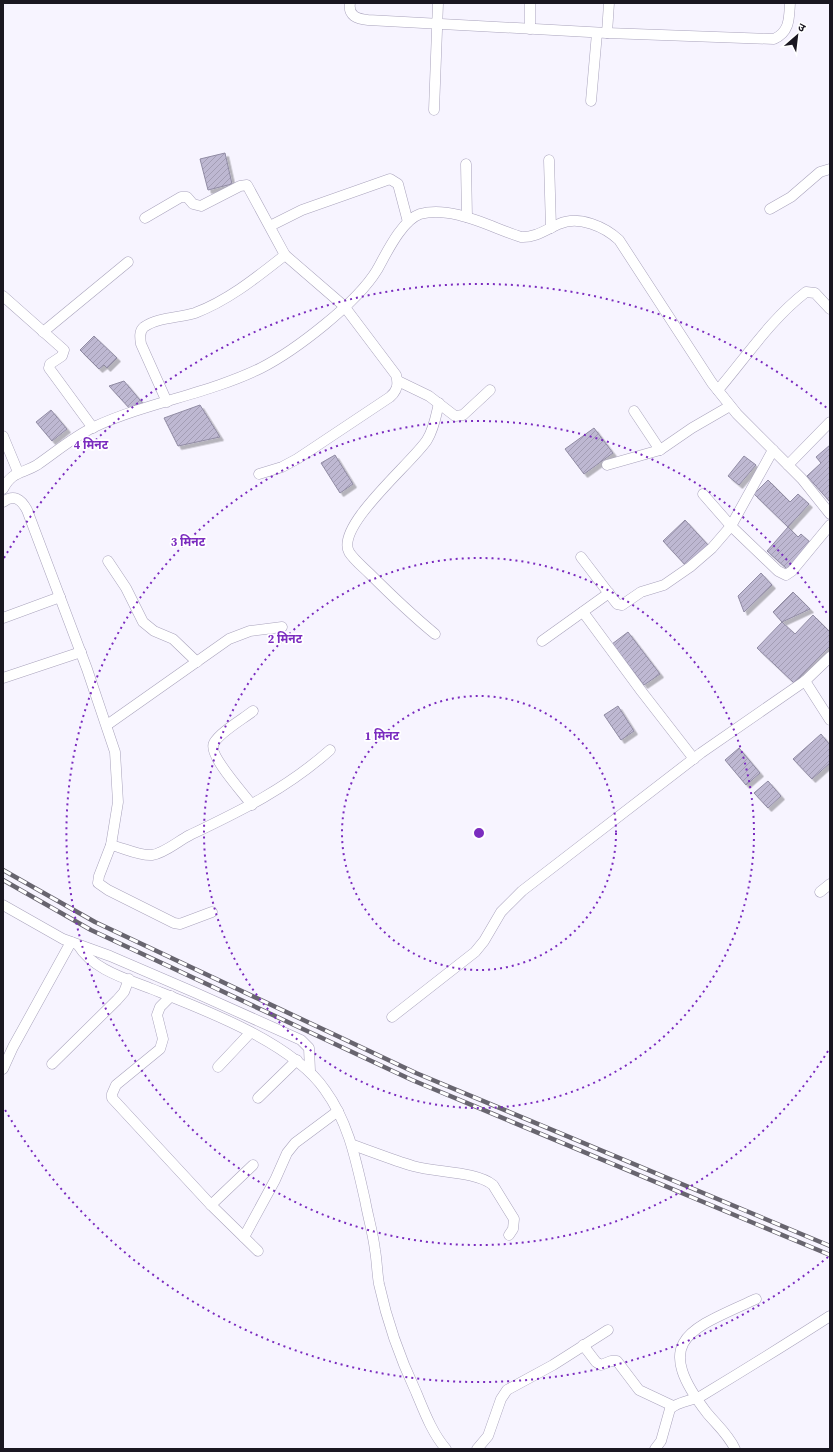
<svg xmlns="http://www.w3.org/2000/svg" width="833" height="1452" font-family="'Source Serif 4','Noto Sans Devanagari',serif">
<defs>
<pattern id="building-hatch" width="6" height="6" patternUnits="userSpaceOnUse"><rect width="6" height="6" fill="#beb8d2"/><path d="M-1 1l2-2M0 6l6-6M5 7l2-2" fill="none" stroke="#a39db4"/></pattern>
<filter id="shadow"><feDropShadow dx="3.5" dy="3.5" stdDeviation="0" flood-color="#0004"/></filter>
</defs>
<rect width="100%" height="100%" fill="#f7f4ff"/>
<!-- building -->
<g fill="url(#building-hatch)" stroke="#908ba3" filter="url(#shadow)">
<polygon points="225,153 232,184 208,190 200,159"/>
<polygon points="94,336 117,358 107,368 104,365 99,369 80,350"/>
<polygon points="124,381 145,406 131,410 109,386"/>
<polygon points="200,405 220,437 178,446 164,418"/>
<polygon points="51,410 67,429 52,441 36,422"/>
<polygon points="594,428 613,453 584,474 565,449"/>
<polygon points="830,445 830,502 807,476 821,463 816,457"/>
<polygon points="335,455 353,484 340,493 321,463"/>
<polygon points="744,456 756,465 739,485 728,476"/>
<polygon points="768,480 790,502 798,494 809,504 788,527 754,494"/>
<polygon points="685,520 709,546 687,567 663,541"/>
<polygon points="788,527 798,537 801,534 811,543 787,569 767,551"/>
<polygon points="761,573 772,585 744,612 738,596"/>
<polygon points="793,592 810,609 782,622 773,612"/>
<polygon points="813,615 830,632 830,646 794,683 757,648 782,622 795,634"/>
<polygon points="628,632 660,674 644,685 612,644"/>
<polygon points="618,706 634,731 621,740 604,715"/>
<polygon points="821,734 830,745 830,763 812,779 793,759"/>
<polygon points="739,748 760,773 746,785 725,760"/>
<polygon points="768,781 781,796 768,808 754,793"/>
</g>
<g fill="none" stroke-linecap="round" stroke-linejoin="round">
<defs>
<g id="street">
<path d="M350,3c-2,13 7,16 18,17l239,13 167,6c16,-7 15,-21 16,-36"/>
<polyline points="530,29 530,3"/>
<polyline points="607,33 609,3"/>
<polyline points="591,101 597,33"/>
<polyline points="434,110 438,3"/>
<polyline points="549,160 551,228"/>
<polyline points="466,164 467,217"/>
<polyline points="770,209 791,197 820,172 830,169"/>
<path d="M145,218l36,-21h6l6,7 8,2 39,-20 7,-1 38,70 59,51 52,69c3,10 1,16 -6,22l-93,62 -15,8 -23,7"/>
<polyline points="270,226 302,210 390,179 398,184 408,222"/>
<polyline points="3,296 64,350 62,356 50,364 49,368 93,428"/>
<polyline points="43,332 128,262"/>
<polyline points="398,381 429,396 455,416 463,415 490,390"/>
<path d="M718,390c29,-34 53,-71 88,-98l9,1 15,16"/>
<path d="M167,402l-26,-58c-1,-6 -2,-13 3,-17 14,-10 35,-9 51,-14 34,-13 62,-36 90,-58"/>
<polyline points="634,411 660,450"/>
<polyline points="3,436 18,472"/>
<polyline points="607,465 660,450 692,428 730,406"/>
<polyline points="788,465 830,422"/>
<path d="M3,489c9,-18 19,-15 34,-24 19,-13 36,-28 57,-38 54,-25 114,-33 167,-59 35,-18 96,-65 116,-98 9,-16 25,-50 43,-56 32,-9 72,14 101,23 14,1 26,-8 38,-13 20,-9 46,3 60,16l93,143 25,31 65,65 28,35"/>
<polyline points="703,494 731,526 778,571 786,575 792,571 830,525"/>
<path d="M3,502c11,-8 18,-3 24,8l60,159 28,83 3,50 -7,43 -12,31 -1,7 10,7 66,33 6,1 32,-12"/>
<polyline points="581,557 617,604 622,605 641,592 664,585 690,567 712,548 731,526 773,450"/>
<polyline points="108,561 126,588 143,622 154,631 173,639 197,662"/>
<polyline points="583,612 642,692 694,759"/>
<polyline points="3,618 60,597"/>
<path d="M435,634c-23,-19 -44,-39 -65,-60 -7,-7 -16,-14 -21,-22 -14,-26 64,-90 78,-112 7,-11 9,-24 12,-37"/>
<polyline points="542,641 609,593"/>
<polyline points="3,678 81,652"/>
<polyline points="805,681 830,720"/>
<polyline points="107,725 229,639 250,631 282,627"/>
<path d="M252,805c-8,-11 -45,-51 -38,-62 6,-11 29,-24 39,-32"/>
<path d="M111,845c13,3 28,11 41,10 13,-2 26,-14 38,-20 52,-25 96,-46 140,-85"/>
<polyline points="820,892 830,884"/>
<polyline points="3,905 63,939 110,956 196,993 301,1040 309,1048 310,1071"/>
<path d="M78,945c15,25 49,34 74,44 53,21 141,54 173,101 24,33 31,71 40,110 3,17 8,33 10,50 2,11 2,23 4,34 8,37 21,74 37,108 8,19 16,41 30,57"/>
<polyline points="171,996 160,1007 157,1015 163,1039 160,1049 116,1085 112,1094 112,1098 211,1205 258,1251"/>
<polyline points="392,1017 475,952 484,941 501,912 522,891 701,753 805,681 830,657"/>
<polyline points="52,1064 117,1000 124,992 129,979"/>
<polyline points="218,1067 250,1033"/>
<polyline points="3,1069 13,1047 71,942"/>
<polyline points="258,1098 297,1060"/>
<path d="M353,1145c20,7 40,15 60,21 24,7 62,5 80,19l21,34 -1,10 -4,6"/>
<polyline points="211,1205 253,1165"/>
<polyline points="244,1237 275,1180 287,1153 295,1143 338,1111"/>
<polyline points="583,1345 596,1362 601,1365 611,1361 617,1361 639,1390 673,1406"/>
<polyline points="477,1449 488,1436 501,1399 507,1390 553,1365 608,1330"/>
<path d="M655,1449l6,-8 9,-32c8,-8 23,-8 33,-14 43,-26 85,-52 127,-79"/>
<path d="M735,1449c-7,-15 -18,-24 -28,-36 -57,-74 -16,-84 49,-114"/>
</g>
</defs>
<!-- street casing -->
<use href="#street" stroke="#a9a3bc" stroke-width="11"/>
<!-- street -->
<use href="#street" stroke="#fff" stroke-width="10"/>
<defs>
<g id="rail">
<polyline points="3,870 95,922 416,1073 830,1246"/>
<polyline points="3,880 91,930 412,1080 830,1255"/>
</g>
</defs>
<!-- rail casing -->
<use href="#rail" stroke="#68656f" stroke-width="4.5"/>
<!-- rail -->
<use href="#rail" stroke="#fff" stroke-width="3" stroke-dasharray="9" stroke-linecap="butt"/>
</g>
<!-- distance rings -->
<g fill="none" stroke="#7b2cbf" stroke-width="2" stroke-dasharray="2 4">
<circle cx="479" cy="833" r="137"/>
<circle cx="479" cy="833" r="275"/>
<path d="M828 1051A412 412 0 1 1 828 615"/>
<path d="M828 1257A549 549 0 0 1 4 1108M4 558A549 549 0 0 1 828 409"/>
</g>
<circle cx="479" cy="833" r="6" fill="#7b2cbf" stroke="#fff" stroke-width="2"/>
<g font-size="12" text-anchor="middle" font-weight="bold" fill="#7b2cbf" stroke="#fff" stroke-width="3.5" stroke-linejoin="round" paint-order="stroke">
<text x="91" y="449">4 मिनट</text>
<text x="188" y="546">3 मिनट</text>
<text x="285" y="643">2 मिनट</text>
<text x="382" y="740">1 मिनट</text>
</g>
<!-- border -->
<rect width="833" height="1452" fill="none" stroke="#1a1721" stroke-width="8"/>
<!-- north arrow -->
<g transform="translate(797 36) rotate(28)" stroke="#ffffff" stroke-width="3" paint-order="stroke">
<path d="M0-3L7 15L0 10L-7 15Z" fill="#1a1721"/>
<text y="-6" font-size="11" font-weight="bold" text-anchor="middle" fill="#1a1721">उ</text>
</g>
</svg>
